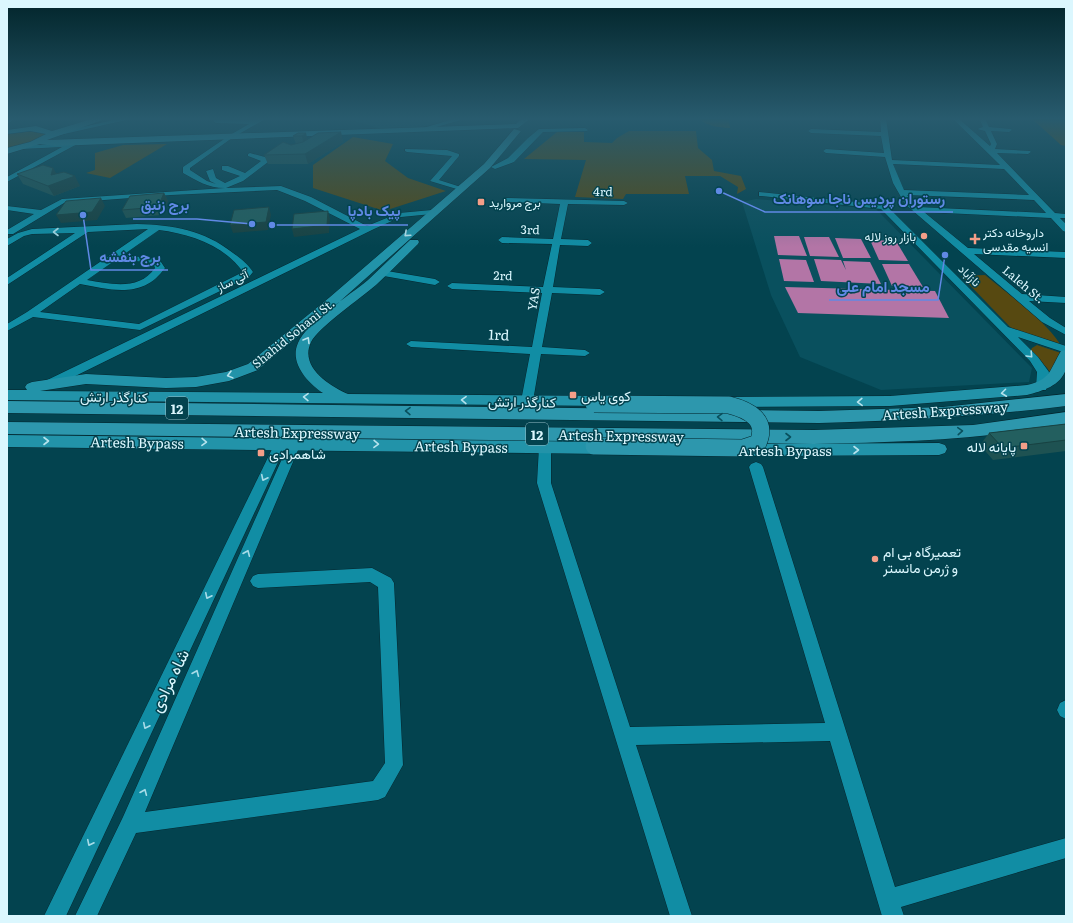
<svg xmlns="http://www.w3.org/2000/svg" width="1073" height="923" font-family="Literata,Vazirmatn,serif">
<rect width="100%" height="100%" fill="#03434f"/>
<!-- built -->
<g fill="#09505e">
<polygon points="344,118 459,118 428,127 383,129"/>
<polygon points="756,199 876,209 1032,368 1029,382 881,390 800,357 771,295 742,202"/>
</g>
<!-- green -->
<g fill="#574911">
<path d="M729,118l1,10c-12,-1 -21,-1 -30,-9z"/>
<polygon points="1031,118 1066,118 1066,146 1061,145"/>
<polygon points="35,131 47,134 40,139 7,149 7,134"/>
<polygon points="629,131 696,131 698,148 712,160 714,171 741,176 746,189 737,194 738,187 720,176 685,176 689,194 626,194 623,199 575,197 586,160 524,159 557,132 584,132 584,142 612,143 617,138"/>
<polygon points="353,137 393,144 385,161 408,178 446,191 384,211 313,188 313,165"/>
<polygon points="167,144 110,178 86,173 95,170 95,153 123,145"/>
<path d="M985,275c24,20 58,43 75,69l-46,-13 -53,-55z"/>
<polygon points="1037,345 1061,353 1052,373 1049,372 1048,369 1031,350 1032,348"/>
</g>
<!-- water -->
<g fill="#b375a6">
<polygon points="774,236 799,236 807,256 778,255"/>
<polygon points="804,237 829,237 839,257 810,256"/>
<polygon points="835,238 861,239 871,258 843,258"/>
<polygon points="870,240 896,241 908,261 879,260"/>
<polygon points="779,259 806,260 814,282 784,281"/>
<polygon points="814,259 841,260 846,270 843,261 870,262 881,284 821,281"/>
<polygon points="882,264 909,264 923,287 892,286"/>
<polygon points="785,287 935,291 949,318 798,313"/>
</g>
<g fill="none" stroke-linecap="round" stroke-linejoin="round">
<defs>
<g id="minor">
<polygon points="9,118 16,118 7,124"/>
<polygon points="122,118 135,118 51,137 48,135"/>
<path d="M259,118h8l-35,20 -42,30v2l17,11 9,3 -6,-3 -4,-10 7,-2 3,9 9,5 15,-7 -18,-6v-4h6l17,7 16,-12 -13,-5v-2l2,-1 22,6 -29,22 -17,7 55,-2 30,11 56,29 32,-13 33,-3 4,2 -4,2 -31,3 -27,12 -323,159h-8l-2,-3 2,-3 317,-153 -55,-28 -28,-11 -106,5 -107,8 -51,31h-6v-4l27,-16 -27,-4v-4l34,4 21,-11 163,-11c-18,0 -27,-7 -42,-15v-6l47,-32 19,-11 -33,-1 -3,-2 1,-1h41z"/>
<polygon points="457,118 468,118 426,130 423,128"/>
<path d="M880,118h6l6,42 108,5 -48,-47h6l32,28 1,-2 -6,-13 -8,-2 6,-2 -4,-9h6l4,9 22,2 1,1 -3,2 -18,-1 6,13 -2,5 35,2 1,1 -3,2 -31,-1 58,60 11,1v4h-6l6,6v8l-3,-1 -12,-13 -127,-6 44,36 98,4v6l-92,-4 48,40 44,3v6l-37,-2 21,17 16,10v7l-24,-13 -137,-118 -12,-21 -8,-26 -59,-4 -3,-2 3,-2 58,4 -3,-17 -70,-3 -3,-2 3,-2 70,3zM893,164l111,5 25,26 -125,-5zM907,195l127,5 12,13 -128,-6z"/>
<polygon points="585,128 588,130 587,131 543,132 514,162 495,169 491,167 508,158 528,138 539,129"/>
<polygon points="77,140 79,141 79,143 7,182 7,177 62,147 21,149 19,148 19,146 69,143"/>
<polygon points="405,149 447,150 459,154 459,156 439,180 464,188 460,190 430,181 452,156 407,152 405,151"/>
<polygon points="759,192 886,205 1008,327 1066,346 1066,353 1018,337 1038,357 1049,372 1046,390 1038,390 1036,387 1037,372 1030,361 881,209 762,196 759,196"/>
<polygon points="506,198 624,201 628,203 624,205 568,204 561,239 588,240 592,243 588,246 560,245 553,287 600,289 605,292 600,295 552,293 542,347 585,350 590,353 585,356 541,354 533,401 527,405 521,401 530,354 411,347 406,344 411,341 532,347 542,293 452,289 447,286 452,283 543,287 552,244 502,243 498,240 502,237 553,239 560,204 509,202 506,202"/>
<path d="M137,224c36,1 67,6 96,29 7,5 15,11 20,19l-4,5 -109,53 -107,-13 -26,14v-7l20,-12 121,-83 -60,3 -81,53v-7l68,-45 -43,1 -8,2 -17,10v-7l11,-6 14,-4zM159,230c31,4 65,15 84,42l-104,52 -99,-12 40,-28c32,6 63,15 85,-16l-6,-9 -36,-4zM117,259l36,4 2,5c-16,23 -44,16 -68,12z"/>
<polygon points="381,270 435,279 440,282 435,285 378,275 378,271"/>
<polygon points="281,438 285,440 287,443 66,916 44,916 275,443 277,440"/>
<polygon points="295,438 299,440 301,443 145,812 373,781 385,763 378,587 370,582 258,588 253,586 250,581 253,576 258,574 372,568 391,578 394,583 403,765 385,797 378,800 136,833 97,916 75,916 123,817 289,443 291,440"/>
<polygon points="545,442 549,444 551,447 551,483 630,727 825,723 749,467 751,464 756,462 761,464 763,467 895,887 1066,838 1066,858 901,907 904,916 882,916 830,741 636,745 692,916 670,916 537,483 539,447 541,444"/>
<polygon points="1066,700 1066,719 1060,716 1057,710 1060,703"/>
</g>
<g id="major">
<polygon points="95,118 108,118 47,140 516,124 522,118 531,118 518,128 55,146 40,144 7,154 7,148 30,142 46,134 30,131 7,134 7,130 36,126 52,131"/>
<path d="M514,129l7,2 -31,37 -152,135 -80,67 -29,11 -33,6 -30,1 -80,-4 -46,7 283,2c-15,-10 -34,-30 -25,-50 8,-20 52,-48 70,-63 14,-13 28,-27 42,-40h8l1,2 -1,2c-14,14 -28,28 -42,41 -15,13 -57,42 -65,57 -12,25 19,44 37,52l259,2 5,2 2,3 -2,3 -5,2 -600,-6v-10h20l-2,-3 2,-3 5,-2 54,-8 80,4 30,-1 30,-5 22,-8 82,-67 154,-133z"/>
<path d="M1066,350c0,6 1,14 0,19 -5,17 -24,22 -39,26l-137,11 -163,1 -5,-2 -2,-3 2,-3 5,-2 163,-1 137,-11c24,-5 23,-16 34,-34z"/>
<polygon points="7,435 607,442 613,444 615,448 613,452 607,454 7,447"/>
<polygon points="939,443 945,445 947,449 945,453 939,455 741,456 735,454 733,450 735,446 741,444"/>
</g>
<g id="highway">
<path d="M1066,394v12c-82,10 -164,15 -247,17l-812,-10v-12l812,10 124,-4z"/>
<path d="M1066,412v12c-83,16 -167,18 -252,20l-807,-10v-12l807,8 159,-5z"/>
</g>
</defs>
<!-- minor casing -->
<use href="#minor" stroke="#05272f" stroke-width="1"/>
<!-- major casing -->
<use href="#major" stroke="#05272f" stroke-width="1"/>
<!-- highway casing -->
<use href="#highway" stroke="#05272f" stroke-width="1"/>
<!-- minor -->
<use href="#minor" fill="#118da4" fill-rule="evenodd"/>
<!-- major -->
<use href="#major" fill="#2293a9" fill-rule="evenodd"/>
<!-- highway -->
<use href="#highway" fill="#2d97ad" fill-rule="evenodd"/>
<defs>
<path id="highway-bridge" d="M594,404l135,1c20,5 39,15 29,38l-15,5 -149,-2"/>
</defs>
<!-- highway-bridge casing -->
<use href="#highway-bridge" stroke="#05272f" stroke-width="18" stroke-linecap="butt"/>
<!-- highway-bridge -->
<use href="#highway-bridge" stroke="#2d97ad" stroke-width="17"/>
</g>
<!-- wall -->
<g fill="#1e5252">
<polygon points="613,118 658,118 613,120"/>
<polygon points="341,132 343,142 308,164 268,164 264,155 291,145 296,144 293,136 298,133 307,140"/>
<polygon points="53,168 56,174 80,186 54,196 23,184 17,174"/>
<polygon points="164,193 168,201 161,215 126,218 122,210"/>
<polygon points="1066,424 1066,451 993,460 980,445 989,433"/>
</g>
<!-- shaded-wall -->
<g fill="#184242">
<polygon points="341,132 343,142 308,164 305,154"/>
<polygon points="306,133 308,142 304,146 302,136"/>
<polygon points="53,168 59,178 75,176 80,186 54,196 48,186 51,175"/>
<polygon points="164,193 168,201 161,215 158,207"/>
<polygon points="101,198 105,206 97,220 61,223 56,215"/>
<polygon points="269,207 271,215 268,230 233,233 230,225"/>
<polygon points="328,211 330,219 329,233 294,237 292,229"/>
</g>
<!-- building -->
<g fill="#235f5f" stroke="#184242">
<polygon points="341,132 305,154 264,155 283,142 291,145 303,142 318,133"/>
<polygon points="298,133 306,133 302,136 293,136"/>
<polygon points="43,165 53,168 51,175 64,172 75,176 48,186 17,174"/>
<polygon points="164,193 158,207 122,210 130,196"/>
<polygon points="101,198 92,212 56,215 66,201"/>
<polygon points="269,207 266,222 230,225 234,210"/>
<polygon points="328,211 327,225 292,229 294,214"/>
<polygon points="1066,424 1066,440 1003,448 989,433"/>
</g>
<!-- one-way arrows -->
<defs><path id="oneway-chevron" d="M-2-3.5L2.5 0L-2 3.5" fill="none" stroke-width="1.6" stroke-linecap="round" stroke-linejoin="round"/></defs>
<g stroke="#a8dce8">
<use href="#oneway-chevron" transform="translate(56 232) rotate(180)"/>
<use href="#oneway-chevron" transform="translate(1030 355) rotate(47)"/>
<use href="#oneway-chevron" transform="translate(264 478) rotate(116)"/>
<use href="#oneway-chevron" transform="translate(247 553) rotate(-67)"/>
<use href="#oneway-chevron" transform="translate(208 596) rotate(116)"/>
<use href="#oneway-chevron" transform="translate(196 673) rotate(-67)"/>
<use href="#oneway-chevron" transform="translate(146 726) rotate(116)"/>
<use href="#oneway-chevron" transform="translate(144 792) rotate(-67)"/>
<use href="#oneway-chevron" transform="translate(90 843) rotate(116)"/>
</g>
<g stroke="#b6e3ed">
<use href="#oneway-chevron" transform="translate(407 234) rotate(138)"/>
<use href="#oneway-chevron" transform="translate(307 340) rotate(-59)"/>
<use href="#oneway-chevron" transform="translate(230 375) rotate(165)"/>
<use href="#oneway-chevron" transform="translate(1004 393) rotate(173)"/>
<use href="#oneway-chevron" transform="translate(306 397) rotate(-179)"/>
<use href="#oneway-chevron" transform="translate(464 400) rotate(-179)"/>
<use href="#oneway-chevron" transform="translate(860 402) rotate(178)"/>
<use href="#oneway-chevron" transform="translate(46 441)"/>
<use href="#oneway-chevron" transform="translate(204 442) rotate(1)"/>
<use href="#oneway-chevron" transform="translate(376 444) rotate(1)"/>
<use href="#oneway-chevron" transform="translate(856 450)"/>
</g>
<g stroke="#09505d">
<use href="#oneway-chevron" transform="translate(408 411) rotate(-179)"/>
<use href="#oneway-chevron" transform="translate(720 417) rotate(-179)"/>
<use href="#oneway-chevron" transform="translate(960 431) rotate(-4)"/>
<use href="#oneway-chevron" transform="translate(788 437)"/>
</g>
<!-- sky -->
<linearGradient id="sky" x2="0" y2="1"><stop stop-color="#02252b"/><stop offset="0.48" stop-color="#285b6e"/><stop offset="1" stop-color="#285b6e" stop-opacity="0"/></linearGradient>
<rect width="1073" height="247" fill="url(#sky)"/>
<!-- markers -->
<g fill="#f49e88" stroke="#03434f" stroke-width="1.5">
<rect x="477" y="198" width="8" height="8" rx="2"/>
<circle cx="924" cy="236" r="4"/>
<path d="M973 233h4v4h4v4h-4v4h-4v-4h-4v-4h4z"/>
<rect x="569" y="391" width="8" height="8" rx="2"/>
<rect x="1020" y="442" width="8" height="8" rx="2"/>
<rect x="257" y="449" width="8" height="8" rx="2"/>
<circle cx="875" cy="559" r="4"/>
</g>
<g text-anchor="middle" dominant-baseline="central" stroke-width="3" stroke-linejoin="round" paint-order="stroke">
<!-- far-street labels -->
<g font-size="12" fill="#dbf7fe" stroke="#03434f">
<text transform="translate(603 191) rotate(2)">4rd</text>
<text transform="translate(530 229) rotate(2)">3rd</text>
<text transform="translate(503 275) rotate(2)">2rd</text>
<text transform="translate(970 275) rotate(45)">نازآباد</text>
<text transform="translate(232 280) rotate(-26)">آتی ساز</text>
<text transform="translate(1024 284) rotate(40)">Laleh St.</text>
<text transform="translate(533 299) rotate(-80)">YAS</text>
<text transform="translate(293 333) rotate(-39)">Shahid Sohani St.</text>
</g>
<!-- far-poi labels -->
<g font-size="12" fill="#dbf7fe" stroke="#03434f" text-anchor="start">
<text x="489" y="202">برج مروارید</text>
<text x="983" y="232">داروخانه دکتر<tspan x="983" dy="14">انسیه مقدسی</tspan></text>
<text x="916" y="236" text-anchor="end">بازار روز لاله</text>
</g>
<!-- shield labels -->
<g fill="#03434f" stroke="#9ac1ca" stroke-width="1">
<rect x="166" y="397" width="22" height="22" rx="3"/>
<rect x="526" y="423" width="22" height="22" rx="3"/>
</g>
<g font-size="13" font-weight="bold" fill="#dbf7fe">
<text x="177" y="408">12</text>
<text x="537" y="434">12</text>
</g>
<!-- street labels -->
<g font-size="14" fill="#dbf7fe" stroke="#03434f">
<text transform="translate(499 334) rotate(3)">1rd</text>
<text transform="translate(114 396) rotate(1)">کنارگذر ارتش</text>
<text transform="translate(522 401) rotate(1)">کنارگذر ارتش</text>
<text transform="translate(945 410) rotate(-4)">Artesh Expressway</text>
<text transform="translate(297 432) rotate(1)">Artesh Expressway</text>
<text transform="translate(621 435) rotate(1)">Artesh Expressway</text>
<text transform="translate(137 442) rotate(1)">Artesh Bypass</text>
<text transform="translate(461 446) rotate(1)">Artesh Bypass</text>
<text x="785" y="450">Artesh Bypass</text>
</g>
<!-- poi labels -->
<g font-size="14" fill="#dbf7fe" stroke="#03434f" text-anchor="start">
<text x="581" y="395">کوی یاس</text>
<text x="1016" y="446" text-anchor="end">پایانه لاله</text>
<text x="269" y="453">شاهمرادی</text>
<text x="883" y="551">تعمیرگاه بی ام<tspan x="883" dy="16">و ژرمن مانستر</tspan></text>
</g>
<!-- near-street labels -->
<g font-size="17" fill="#dbf7fe" stroke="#03434f">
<text transform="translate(168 680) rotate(-64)">شاه مرادی</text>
</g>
</g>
<!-- callouts -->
<path fill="none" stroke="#6089e5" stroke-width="1.5" d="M719 191L765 212H953M252 224L197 219H133M272 225L339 225H408M83 215L91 270H168M945 255L938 300H829"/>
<g fill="#6089e5" stroke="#03434f" stroke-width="1.5">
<circle cx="719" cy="191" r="4"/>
<circle cx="252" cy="224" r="4"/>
<circle cx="272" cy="225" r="4"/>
<circle cx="83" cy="215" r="4"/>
<circle cx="945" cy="255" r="4"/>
</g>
<g font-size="15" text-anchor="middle" font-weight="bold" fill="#6089e5" stroke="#03434f" stroke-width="3" stroke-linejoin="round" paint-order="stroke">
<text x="859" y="204">رستوران پردیس ناجا سوهانک</text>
<text x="165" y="210">برج زنبق</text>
<text x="374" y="216">پیک بادپا</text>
<text x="130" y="262">برج بنفشه</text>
<text x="883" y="292">مسجد امام علی</text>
</g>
<!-- border -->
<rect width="1073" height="923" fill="none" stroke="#dbf7fe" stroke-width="16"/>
</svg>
